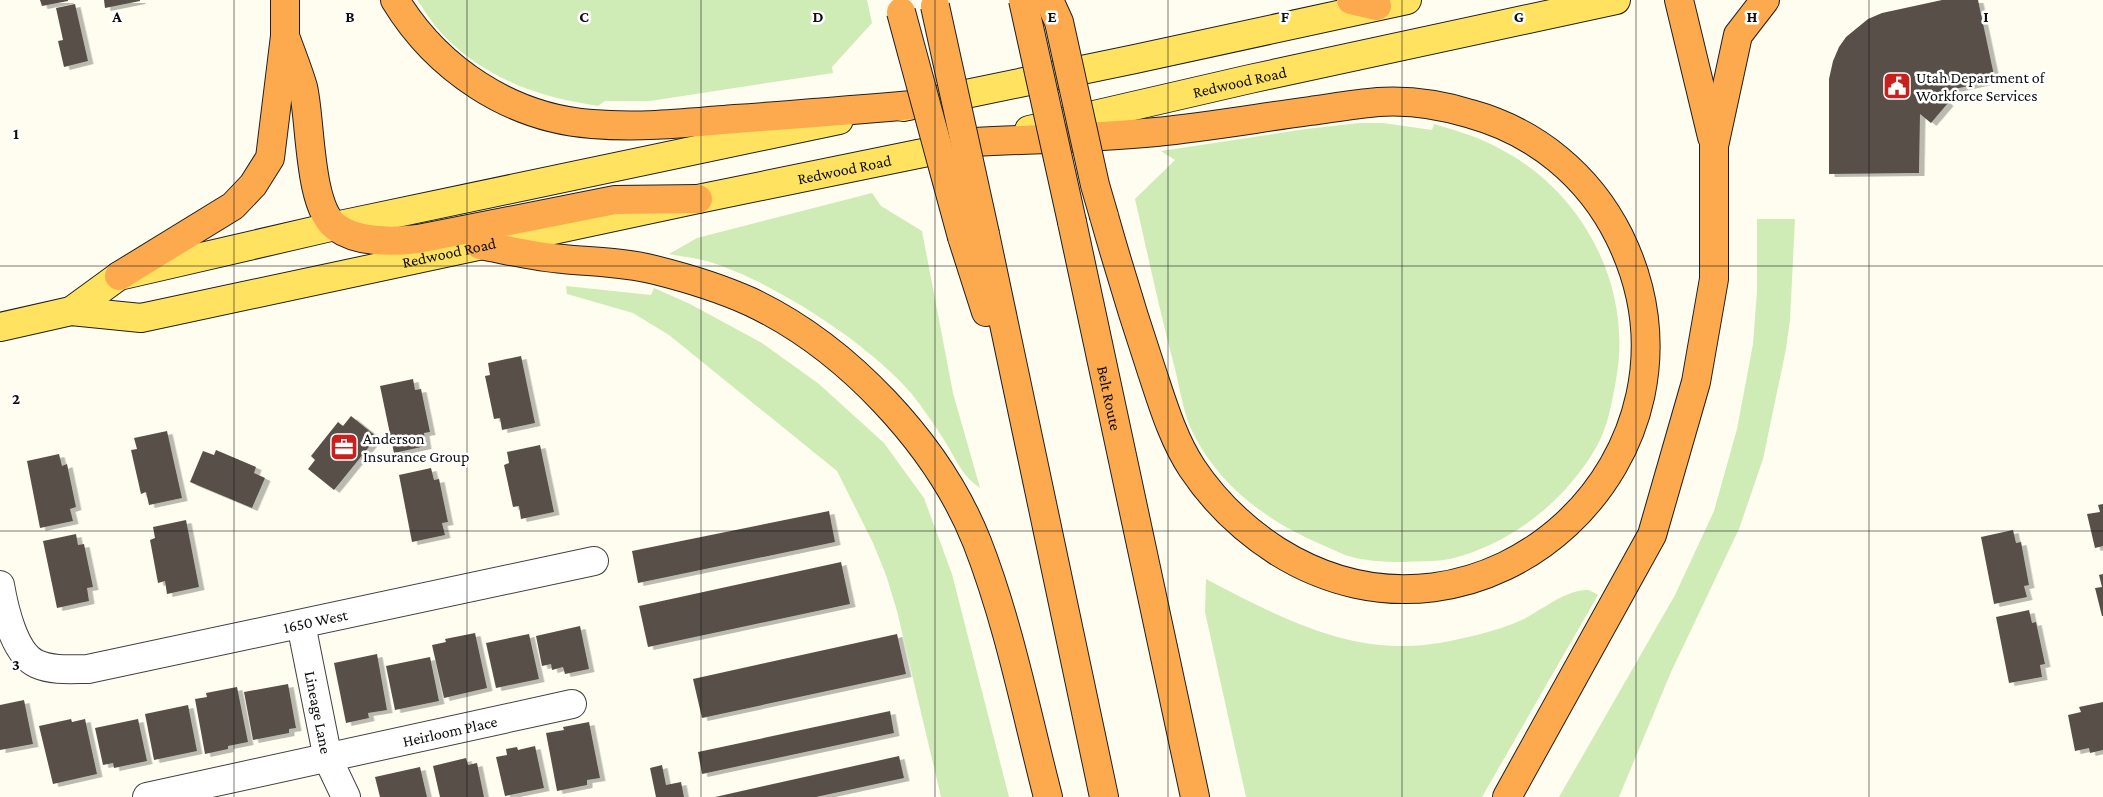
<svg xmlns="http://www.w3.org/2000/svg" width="2103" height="797" font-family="'Crimson Pro',serif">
<defs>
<filter id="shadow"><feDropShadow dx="5.5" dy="3" stdDeviation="0" flood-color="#0004"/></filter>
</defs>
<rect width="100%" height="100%" fill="#fffdf0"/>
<!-- green -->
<g fill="#cfecb6">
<path d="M417,0h450l5,23 -40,44 1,6 -183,28h-45l-7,5c-17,-3 -35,-6 -52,-11 -40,-11 -82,-35 -109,-67 -7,-8 -13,-19 -20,-28z"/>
<path d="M1359,123h24l49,7 2,-6c24,7 48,14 70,27 81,44 129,138 112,229 -4,22 -8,46 -19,66 -31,54 -83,96 -143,112 -16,4 -35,3 -52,4 -19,0 -39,-1 -57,-7 -9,-4 -18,-8 -27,-12 -52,-23 -97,-56 -124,-108 -10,-18 -14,-46 -19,-66 -15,-57 -27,-113 -40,-170l40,-39 -14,-9 145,-22z"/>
<path d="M872,193l9,13 41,25 31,162 27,95c-17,-11 -24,-28 -34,-45 -11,-17 -22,-34 -35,-50 -42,-49 -136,-110 -198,-130 -14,-5 -30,-6 -44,-9l28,-16z"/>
<polygon points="1757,219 1795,219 1790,320 1786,349 1763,459 1739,529 1671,672 1619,797 1559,797 1675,595 1714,511 1737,429 1753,344 1757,291"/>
<polygon points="566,286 651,295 654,288 690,304 762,343 819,384 884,443 924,498 952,574 1009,797 941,797 897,611 886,575 873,543 837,471 669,335 633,313 567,294"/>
<path d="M1206,579c60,31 123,66 192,67 26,1 54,-5 79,-11 15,-4 32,-9 47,-16 17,-9 41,-28 61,-29 4,-1 9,3 13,5l-116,202h-236l-41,-185z"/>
</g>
<!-- building -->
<g fill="#58504a" filter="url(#shadow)">
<polygon points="40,0 68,0 68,1 42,6"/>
<polygon points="104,0 140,0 140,1 105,8"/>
<polygon points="1942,0 1978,0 1995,80 1937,93 1948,103 1931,123 1920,114 1919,173 1829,174 1829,79 1833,61 1839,47 1846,37 1868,19 1882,13"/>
<polygon points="75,4 88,61 64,67 58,41 63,40 56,8"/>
<polygon points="521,356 535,423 502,430 500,418 494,419 485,376 490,375 488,363"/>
<polygon points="413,379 415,390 421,389 430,432 424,433 426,446 394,453 380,386"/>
<polygon points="351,416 377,437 334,490 308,469 315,460 311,456 338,422 343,426"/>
<polygon points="167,431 182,498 149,505 146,492 141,494 131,450 137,449 134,438"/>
<polygon points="540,445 554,512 521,519 519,506 513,507 504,465 509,463 507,452"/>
<polygon points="216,450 256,467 254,473 265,478 252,508 190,482 203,451 214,455"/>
<polygon points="59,454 62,466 67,464 76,507 70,509 73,521 40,528 27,461"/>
<polygon points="431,468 434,480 439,479 448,522 442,523 445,535 412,542 399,475"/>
<polygon points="2103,504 2103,546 2095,548 2087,514 2100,512 2098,505"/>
<polygon points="829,511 835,542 638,583 632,551"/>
<polygon points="186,520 199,587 167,594 165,581 158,583 150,540 155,538 153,527"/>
<polygon points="2013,530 2016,543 2021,542 2029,585 2024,586 2027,597 1994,604 1981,537"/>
<polygon points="76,534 78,545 84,544 93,587 87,588 89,601 57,608 43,541"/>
<polygon points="841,562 850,604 648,647 639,606"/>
<polygon points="2103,574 2103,616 2102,616 2095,588 2102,587 2099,575"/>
<polygon points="2029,610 2032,623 2036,622 2045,664 2040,665 2042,677 2009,683 1996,617"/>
<polygon points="580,626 589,669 565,674 563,667 552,670 551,664 542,666 536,636"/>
<polygon points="475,633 487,688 444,698 432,645 446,642 445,639"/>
<polygon points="529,634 539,679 496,688 486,643"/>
<polygon points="897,634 906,674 702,718 693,679"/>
<polygon points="377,654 387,710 368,713 369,718 346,723 334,663"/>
<polygon points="430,657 439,701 395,710 386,666"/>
<polygon points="288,684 296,728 289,729 289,733 253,740 244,692"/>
<polygon points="237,687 248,742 228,746 228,749 205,754 195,699 207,697 206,693"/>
<polygon points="24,700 33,744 0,750 0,705"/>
<polygon points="2103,702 2103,750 2090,753 2089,748 2075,751 2068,715 2081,712 2079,707"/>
<polygon points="188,705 197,751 154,760 145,714"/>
<polygon points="890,711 894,733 702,774 698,752"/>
<polygon points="71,719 72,722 85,719 97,774 53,784 39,726"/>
<polygon points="138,719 147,761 114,768 113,763 103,765 95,728"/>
<polygon points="589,722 600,778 587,780 587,785 557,791 546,733 564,730 563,727"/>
<polygon points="535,746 544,788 505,796 496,757 507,755 506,749 517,747 518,750"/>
<polygon points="899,756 904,778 816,797 715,797"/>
<polygon points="466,758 468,765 477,763 484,797 440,797 433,766"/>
<polygon points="662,765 666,785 681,782 684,797 656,797 650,768"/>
<polygon points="420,767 427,797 380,797 375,777"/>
</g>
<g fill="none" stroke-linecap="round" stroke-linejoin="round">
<defs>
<g id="minor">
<path id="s1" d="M0,585c4,23 14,69 37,79 16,7 35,5 51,5l506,-108"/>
<path id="s2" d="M301,624l27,135 18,38"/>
<path id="s3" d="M147,797l425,-93"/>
</g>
<g id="major">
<polyline points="903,107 1135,59 1407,0"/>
<path id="s4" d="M1029,130l221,-51 366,-79"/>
<polyline points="71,311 119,276 335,226 839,120"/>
<path id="s5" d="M0,327l71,-16 70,7 557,-119 264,-54"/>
</g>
<g id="highway">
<path d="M395,0c42,69 115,118 197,124 48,4 95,-1 143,-5 59,-4 118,-9 177,-14"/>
<polyline points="1351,0 1377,6"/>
<polyline points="1679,0 1712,137"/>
<path d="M285,36c6,17 13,34 18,51 8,33 5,120 33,140 22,16 55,15 82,12l197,-39 83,-1"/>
<path d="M975,142c60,-3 121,-4 181,-10 51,-5 102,-14 154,-21 22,-3 45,-7 68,-9 30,-2 64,3 93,12 65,18 118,62 148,122 108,218 -134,445 -342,315 -34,-22 -63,-50 -85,-83 -19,-29 -29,-63 -40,-96 -17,-51 -33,-103 -48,-156"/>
<path id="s6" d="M1072,222l123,575"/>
<polyline points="985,234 1104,797"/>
<polyline points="962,237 986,312"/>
<path d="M480,245c27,5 55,12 83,14 30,3 61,3 92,11 32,8 65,18 96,32 95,45 187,142 226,240 32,82 49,170 71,255"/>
<polyline points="119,276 233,206 253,185 270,158 285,36 285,0"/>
<polyline points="1507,797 1652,535 1696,382 1714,279 1714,146 1738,35 1765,0"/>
</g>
</defs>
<!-- minor casing -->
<use href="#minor" stroke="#414141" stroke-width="30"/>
<!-- major casing -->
<use href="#major" stroke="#1f1f1f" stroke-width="30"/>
<!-- highway casing -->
<use href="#highway" stroke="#1f1f1f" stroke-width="30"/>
<!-- minor -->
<use href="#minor" stroke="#fff" stroke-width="28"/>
<!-- major -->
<use href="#major" stroke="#ffe360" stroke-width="28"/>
<!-- highway -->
<use href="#highway" stroke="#fdaa4f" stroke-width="28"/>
<defs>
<g id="highway-bridge">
<polyline points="1023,0 1072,222"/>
<polyline points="1049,0 1059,22 1095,185 1104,216"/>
<polyline points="935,6 985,234"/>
<polyline points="901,12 962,237"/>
</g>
</defs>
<!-- highway-bridge casing -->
<use href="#highway-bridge" stroke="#1f1f1f" stroke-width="30" stroke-linecap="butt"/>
<!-- highway-bridge -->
<use href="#highway-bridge" stroke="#fdaa4f" stroke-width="28"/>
</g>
<!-- grid -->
<path fill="none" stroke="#0e0e0e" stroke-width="1" stroke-opacity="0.55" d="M234,0v797M467,0v797M701,0v797M935,0v797M1168,0v797M1402,0v797M1636,0v797M1869,0v797M0,266h2103M0,531h2103"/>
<!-- icons -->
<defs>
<symbol id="civic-square" viewBox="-11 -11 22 22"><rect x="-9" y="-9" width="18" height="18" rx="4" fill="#c8201d" stroke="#fff"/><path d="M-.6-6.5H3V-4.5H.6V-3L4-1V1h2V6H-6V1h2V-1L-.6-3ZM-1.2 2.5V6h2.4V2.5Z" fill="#fff"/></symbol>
<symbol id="office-square" viewBox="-11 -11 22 22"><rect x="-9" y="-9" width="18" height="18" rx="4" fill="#c8201d" stroke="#fff"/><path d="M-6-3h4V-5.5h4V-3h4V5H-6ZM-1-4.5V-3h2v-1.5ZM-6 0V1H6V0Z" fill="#fff"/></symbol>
</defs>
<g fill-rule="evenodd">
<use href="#civic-square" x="1881" y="70" width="32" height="32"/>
<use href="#office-square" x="328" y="431" width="32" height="32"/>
</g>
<g text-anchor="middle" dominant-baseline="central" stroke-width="5" stroke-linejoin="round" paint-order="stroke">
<!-- poi labels -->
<g font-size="16" fill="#0e0e0e" stroke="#fff" text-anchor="start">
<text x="1916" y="77">Utah Department of<tspan x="1916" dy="18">Workforce Services</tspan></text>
<text x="363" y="438">Anderson<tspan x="363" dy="18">Insurance Group</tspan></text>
</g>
<!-- street labels -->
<g font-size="16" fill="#0e0e0e" stroke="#fff">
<text stroke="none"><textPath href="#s4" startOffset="216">Redwood Road</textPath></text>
<text stroke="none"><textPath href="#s5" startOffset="862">Redwood Road</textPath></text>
<text stroke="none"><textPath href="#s5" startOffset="458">Redwood Road</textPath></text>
<text stroke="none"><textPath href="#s6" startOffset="180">Belt Route</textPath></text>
<text stroke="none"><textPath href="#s1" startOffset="374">1650 West</textPath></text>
<text stroke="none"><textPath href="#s2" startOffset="90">Lineage Lane</textPath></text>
<text stroke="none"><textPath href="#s3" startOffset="310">Heirloom Place</textPath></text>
</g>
</g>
<g font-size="16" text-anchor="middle" font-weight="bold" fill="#0e0e0e" stroke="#fff" stroke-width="5" stroke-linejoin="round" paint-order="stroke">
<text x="117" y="22">A</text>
<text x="350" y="22">B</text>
<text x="584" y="22">C</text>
<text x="818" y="22">D</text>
<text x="1052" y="22">E</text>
<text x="1285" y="22">F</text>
<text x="1519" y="22">G</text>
<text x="1752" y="22">H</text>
<text x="1986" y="22">I</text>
<text x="16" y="139">1</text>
<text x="16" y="404">2</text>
<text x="16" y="670">3</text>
</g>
</svg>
